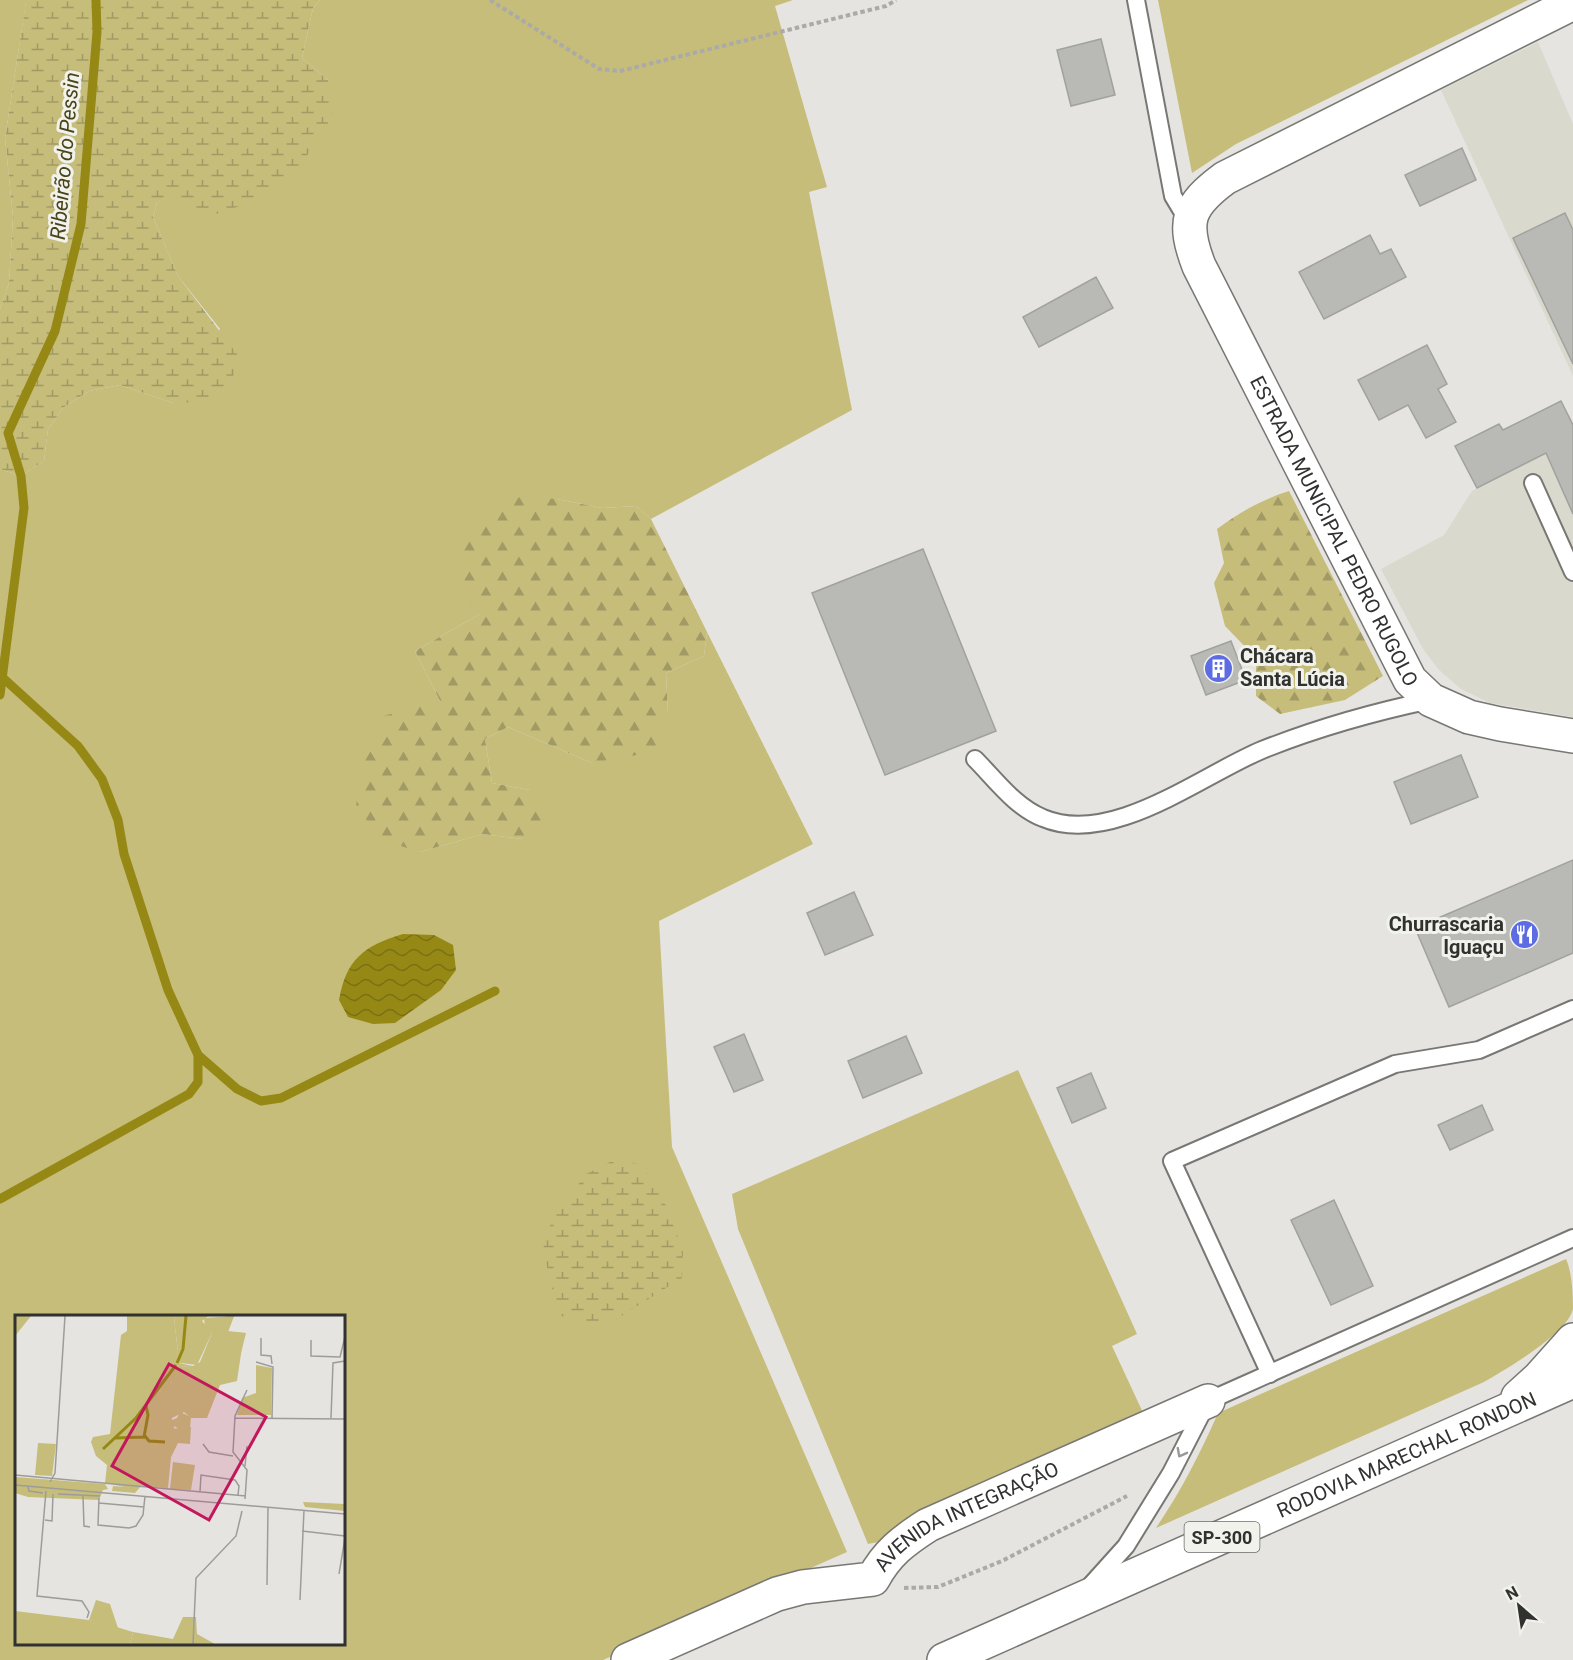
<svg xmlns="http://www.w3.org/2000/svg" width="1573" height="1660" font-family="Roboto,sans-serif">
<defs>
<pattern id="forest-firs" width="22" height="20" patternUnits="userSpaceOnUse" patternTransform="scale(1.5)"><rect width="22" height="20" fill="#c6bd7a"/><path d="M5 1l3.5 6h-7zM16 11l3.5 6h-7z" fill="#a19a64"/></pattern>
<pattern id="wetland-marsh" width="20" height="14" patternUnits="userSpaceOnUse" patternTransform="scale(1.5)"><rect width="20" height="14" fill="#c6bd7a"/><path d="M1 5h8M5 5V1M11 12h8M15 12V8" fill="none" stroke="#a19a64"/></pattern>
<pattern id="water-waves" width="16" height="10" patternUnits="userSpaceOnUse" patternTransform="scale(1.5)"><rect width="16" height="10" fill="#958815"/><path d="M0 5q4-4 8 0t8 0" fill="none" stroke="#7a7014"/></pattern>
</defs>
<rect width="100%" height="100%" fill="#e5e4e0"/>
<!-- built -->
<g fill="#dad9cd">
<polygon points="1538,42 1573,124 1573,376 1441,90"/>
<polygon points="1573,440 1573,717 1490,703 1461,689 1439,670 1423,649 1381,569 1444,535 1472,491"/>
</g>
<!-- green -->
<g fill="#c6bd7a" fill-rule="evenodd">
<polygon points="0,0 29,0 26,2 5,138 13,217 9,283 0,309"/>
<path d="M320,0h473l-18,6 52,181 -18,5 43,218 -201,109 -15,-13 -34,2 -45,-9 -77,115 -65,37 25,50 -20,151 63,-18 40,5 7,-49 -38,-7 -7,-44 23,-12 84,36 76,-49 -2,-41 38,-17 3,-24 106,212 -154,77 13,226 175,405 -244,108h-603v-1191l21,7 23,-15 4,-32 15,-21 26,-17 31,-6 53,18 47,-74 -42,-53 -25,-59 4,-14 17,-10 154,-113 -26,-22 11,-50zM16,1316h328v328h-328z"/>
<polygon points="1158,0 1528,0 1236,144 1192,173"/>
<polygon points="1018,1070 1137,1334 1112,1346 1145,1417 893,1539 868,1544 738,1229 732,1194"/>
<path d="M1566,1259c6,13 7,35 7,50 -6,25 -67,60 -89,73l-328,146c25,-37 44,-74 62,-115z"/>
</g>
<!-- forest -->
<g fill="url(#forest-firs)">
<path d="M1289,491l94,185 -38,24 -65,14 -24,-18v-38l-31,-32 -11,-43 10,-20 -7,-34c23,-17 44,-29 72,-38z"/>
<polygon points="521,496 557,499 602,508 636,506 651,519 707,632 704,656 666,673 668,714 653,752 592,763 508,727 485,739 492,783 530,790 547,816 523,839 483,834 420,852 385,841 356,808 360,765 383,716 440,701 415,651 480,614 455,585 470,526"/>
</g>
<!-- wetland -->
<g fill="url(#wetland-marsh)">
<polygon points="29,0 320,0 313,8 302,58 328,80 332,117 295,174 251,202 205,218 174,194 157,203 153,217 178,276 237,354 231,389 205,402 173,403 120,385 89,391 63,408 48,429 44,461 21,476 0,469 0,309 9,283 13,217 5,138 26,1"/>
<polygon points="610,1162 636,1163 657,1183 683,1250 682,1278 610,1323 579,1325 558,1314 543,1249 552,1220 586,1174"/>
</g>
<!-- water -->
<path fill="url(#water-waves)" d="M403,934l31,1 19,10 3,25 -15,20 -46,33 -22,1 -25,-7 -9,-17c7,-41 25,-54 64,-66z"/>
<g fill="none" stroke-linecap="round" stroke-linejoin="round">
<!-- stream -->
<g stroke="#958815" stroke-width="9">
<polyline points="0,695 24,508 21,476 8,433 55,331 81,224 97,32 96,0"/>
<polyline points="198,1055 237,1089 261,1101 281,1098 495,991"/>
<polyline points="0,1199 189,1094 198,1082 198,1055 168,990 124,854 118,820 102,779 78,746 2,677"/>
</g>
</g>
<!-- building -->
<g fill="#b9b9b5" stroke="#a1a19d" stroke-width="1.5">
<polygon points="1101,39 1115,95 1071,106 1057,50"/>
<polygon points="1462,148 1476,180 1420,206 1405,175"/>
<polygon points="1565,213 1573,230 1573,364 1513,238"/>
<polygon points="1370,235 1380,254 1391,249 1406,277 1324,319 1299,272"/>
<polygon points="1096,277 1113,308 1039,347 1023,317"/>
<polygon points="1427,345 1447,384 1438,389 1456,422 1426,438 1408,405 1379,420 1358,380"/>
<polygon points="1561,401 1573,425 1573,514 1546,453 1477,488 1455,446 1499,424 1503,430"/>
<polygon points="923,549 996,731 885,775 812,593"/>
<polygon points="1231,641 1246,680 1206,695 1191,656"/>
<polygon points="1461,755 1478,797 1411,824 1394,782"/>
<polygon points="1573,860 1573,953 1449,1007 1415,928"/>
<polygon points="854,892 873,935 825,955 807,913"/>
<polygon points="744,1034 763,1080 734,1092 714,1047"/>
<polygon points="906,1036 922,1073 863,1098 848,1061"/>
<polygon points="1091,1073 1106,1108 1072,1123 1057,1088"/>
<polygon points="1482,1105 1493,1130 1450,1150 1438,1125"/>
<polygon points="1334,1200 1373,1286 1331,1305 1291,1220"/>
</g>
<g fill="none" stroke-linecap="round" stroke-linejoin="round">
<defs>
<g id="service">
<polyline points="1136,0 1173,196 1188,221"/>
<polyline points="1533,483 1573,572"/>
<path d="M975,759c20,20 40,48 68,59 68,29 157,-42 219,-68 55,-22 112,-38 169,-50"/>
<polyline points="1270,1374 1172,1161 1395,1064 1479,1050 1573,1009"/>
<polyline points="1090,1586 1126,1546 1171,1473 1208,1401 1573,1238"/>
</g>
<g id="minor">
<path id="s1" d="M1573,3l-348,175c-38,28 -43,44 -26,88l211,414 21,20 38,17 31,7 73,12"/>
<path id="s2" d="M628,1660l149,-66 26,-7 70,-8c14,-26 30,-38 55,-54l280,-124"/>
</g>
<g id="primary">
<polyline points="1518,1397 1539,1378 1573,1340"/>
<path id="s3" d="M944,1660l629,-279"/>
</g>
</defs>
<!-- service casing -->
<use href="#service" stroke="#787773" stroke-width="20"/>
<!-- minor casing -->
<use href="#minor" stroke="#787773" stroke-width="36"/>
<!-- primary casing -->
<use href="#primary" stroke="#787773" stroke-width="36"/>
<!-- path -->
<g stroke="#abaaa7" stroke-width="4" stroke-dasharray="4.5 3" stroke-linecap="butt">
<polyline points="490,0 599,69 620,71 886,6 896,0"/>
<polyline points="904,1588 938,1587 1002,1561 1127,1496"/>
</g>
<!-- service -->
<use href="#service" stroke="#fff" stroke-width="16"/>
<!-- minor -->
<use href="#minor" stroke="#fff" stroke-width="33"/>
<!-- primary -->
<use href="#primary" stroke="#fff" stroke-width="33"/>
</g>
<!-- one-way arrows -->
<defs><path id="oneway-chevron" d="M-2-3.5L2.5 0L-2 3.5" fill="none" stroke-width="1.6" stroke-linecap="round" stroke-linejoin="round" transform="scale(1.5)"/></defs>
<use stroke="#989898" href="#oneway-chevron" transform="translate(1181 1453) rotate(118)"/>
<!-- icons -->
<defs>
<symbol id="building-disc" viewBox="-11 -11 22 22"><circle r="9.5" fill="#5d6ce3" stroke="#f2f2ed"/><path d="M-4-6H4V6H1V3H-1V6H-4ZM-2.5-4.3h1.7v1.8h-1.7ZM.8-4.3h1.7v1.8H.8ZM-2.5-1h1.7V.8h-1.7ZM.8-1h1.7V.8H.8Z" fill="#fff"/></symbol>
<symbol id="restaurant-disc" viewBox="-11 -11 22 22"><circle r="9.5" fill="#5d6ce3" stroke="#f2f2ed"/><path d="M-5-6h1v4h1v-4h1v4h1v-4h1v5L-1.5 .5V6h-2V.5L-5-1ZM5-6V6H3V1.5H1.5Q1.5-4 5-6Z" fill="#fff"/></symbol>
</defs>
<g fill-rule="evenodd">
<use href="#building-disc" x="1202" y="652" width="33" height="33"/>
<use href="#restaurant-disc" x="1508" y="918" width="33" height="33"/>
</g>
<g text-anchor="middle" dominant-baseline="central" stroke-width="6" stroke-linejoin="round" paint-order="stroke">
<!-- shield labels -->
<rect fill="#f2f2ed" stroke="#6b6b69" stroke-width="1.5" x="1184.5" y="1522" width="75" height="30" rx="4.5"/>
<g font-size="18" font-weight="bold" fill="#313130">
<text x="1222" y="1537">SP-300</text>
</g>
<!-- street labels -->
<g font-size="20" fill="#313130" stroke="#f2f2ed">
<text stroke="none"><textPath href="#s1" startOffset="790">ESTRADA MUNICIPAL PEDRO RUGOLO</textPath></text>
<text stroke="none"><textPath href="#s3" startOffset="506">RODOVIA MARECHAL RONDON</textPath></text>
<text stroke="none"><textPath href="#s2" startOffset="376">AVENIDA INTEGRAÇÃO</textPath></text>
</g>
<!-- poi labels -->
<g font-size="20" font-weight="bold" fill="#313130" stroke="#f2f2ed" text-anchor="start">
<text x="1240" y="656">Chácara<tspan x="1240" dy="23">Santa Lúcia</tspan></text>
<text x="1504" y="924" text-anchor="end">Churrascaria<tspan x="1504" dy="23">Iguaçu</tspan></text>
</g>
<!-- water labels -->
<g font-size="21" font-style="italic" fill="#494419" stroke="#f2f2ed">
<text transform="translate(65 156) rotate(-85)">Ribeirão do Pessin</text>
</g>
</g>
<!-- overview -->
<g transform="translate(15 1315)">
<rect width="330" height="330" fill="#e5e4e0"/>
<path d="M0,1h16l-16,20zM112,1h51l-4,2 4,34 -4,10 19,4 7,-4 12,-29 -7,-5 -1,-10 30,-2 -6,16 16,1 -7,48 -17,4 -13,33h-16l-7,-6 -12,6v11l19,-2 -1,17 -12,-1 -7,14 -3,31 -27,-2 -6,7 -23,-2 1,-5 12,1 -20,-4 2,-18 -11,-9 -5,-14 2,-5 17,-3 11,-99 6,-4zM155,50l21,2 -6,11 -13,4 -9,9 -11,1zM241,50l16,3 -1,47h-34l5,-17 14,-5zM23,128l18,1 -4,32 -17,-1zM158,147l22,3 -4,25 -21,-1zM0,162l90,7 3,5 -5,1 -4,10 -71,-3 -13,-4zM81,285l14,4 8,24 -29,-8zM168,302h13l1,17 18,10h-85l3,-12 40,7z" fill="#c6bd7a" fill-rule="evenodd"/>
<path d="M211,1h8l-6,15 18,2 -7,28 -3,-3 3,-22 -21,-3zM165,97l11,5 -1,11 -7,4 -9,-6 1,7 -9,-2 -1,-8 12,-5zM288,187l42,2v7l-40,-4zM0,296l82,10 36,11 -3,12h-115z" fill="#c6bd7a"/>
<path d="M163,1h30l-6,5 10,12 -15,32 -24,-3 5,-10 -4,-34zM155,50l21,2 -1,7 -9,10 -10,-2 -1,14 -9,-5 -7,3z" fill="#c6bd7a"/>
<path fill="none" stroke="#958815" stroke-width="3" d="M162,48l6,-14 3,-33M130,121l4,5 16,1M100,123l29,-1 4,-22 -2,-9M88,134l33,-31 40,-53"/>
<path fill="none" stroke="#9d9c9a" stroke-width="1.5" d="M246,23v17l10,1 1,8M296,25v16l29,1 5,-20M241,47l17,5 -1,51M220,103l110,1M316,103l2,-55 12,-2M188,129l6,8 24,4M230,151l2,-20M0,160l231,21M35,167l5,-9 10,-157M0,170l330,29M13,172l1,4 14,2M31,176l-9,105 45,5 7,11 -2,6M185,177l1,-17 34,5 4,6 -1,9M43,179l42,2M68,181l1,30 6,1M84,183l-1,27 31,3 7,-2 7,-11 2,-19M230,184l2,-29 -14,-18 2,-36 12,-26M84,188l45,4M30,205l7,1 1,-27M287,216l43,5M324,259l6,-36M252,270l1,-78M285,285l4,-90M178,329l3,-66 40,-42 6,-25"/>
<path fill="#c2185b" fill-opacity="0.15" stroke="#c2185b" stroke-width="3" d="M154,49l97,53 -57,103 -97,-54z"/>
<rect width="330" height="330" fill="none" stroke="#313130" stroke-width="3"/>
</g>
<!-- north arrow -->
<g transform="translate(1519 1606) rotate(331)" stroke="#f2f2ed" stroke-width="4.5" paint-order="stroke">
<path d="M0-4.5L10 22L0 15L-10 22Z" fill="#313130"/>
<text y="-9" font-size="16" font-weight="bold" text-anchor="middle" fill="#313130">N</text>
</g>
</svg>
